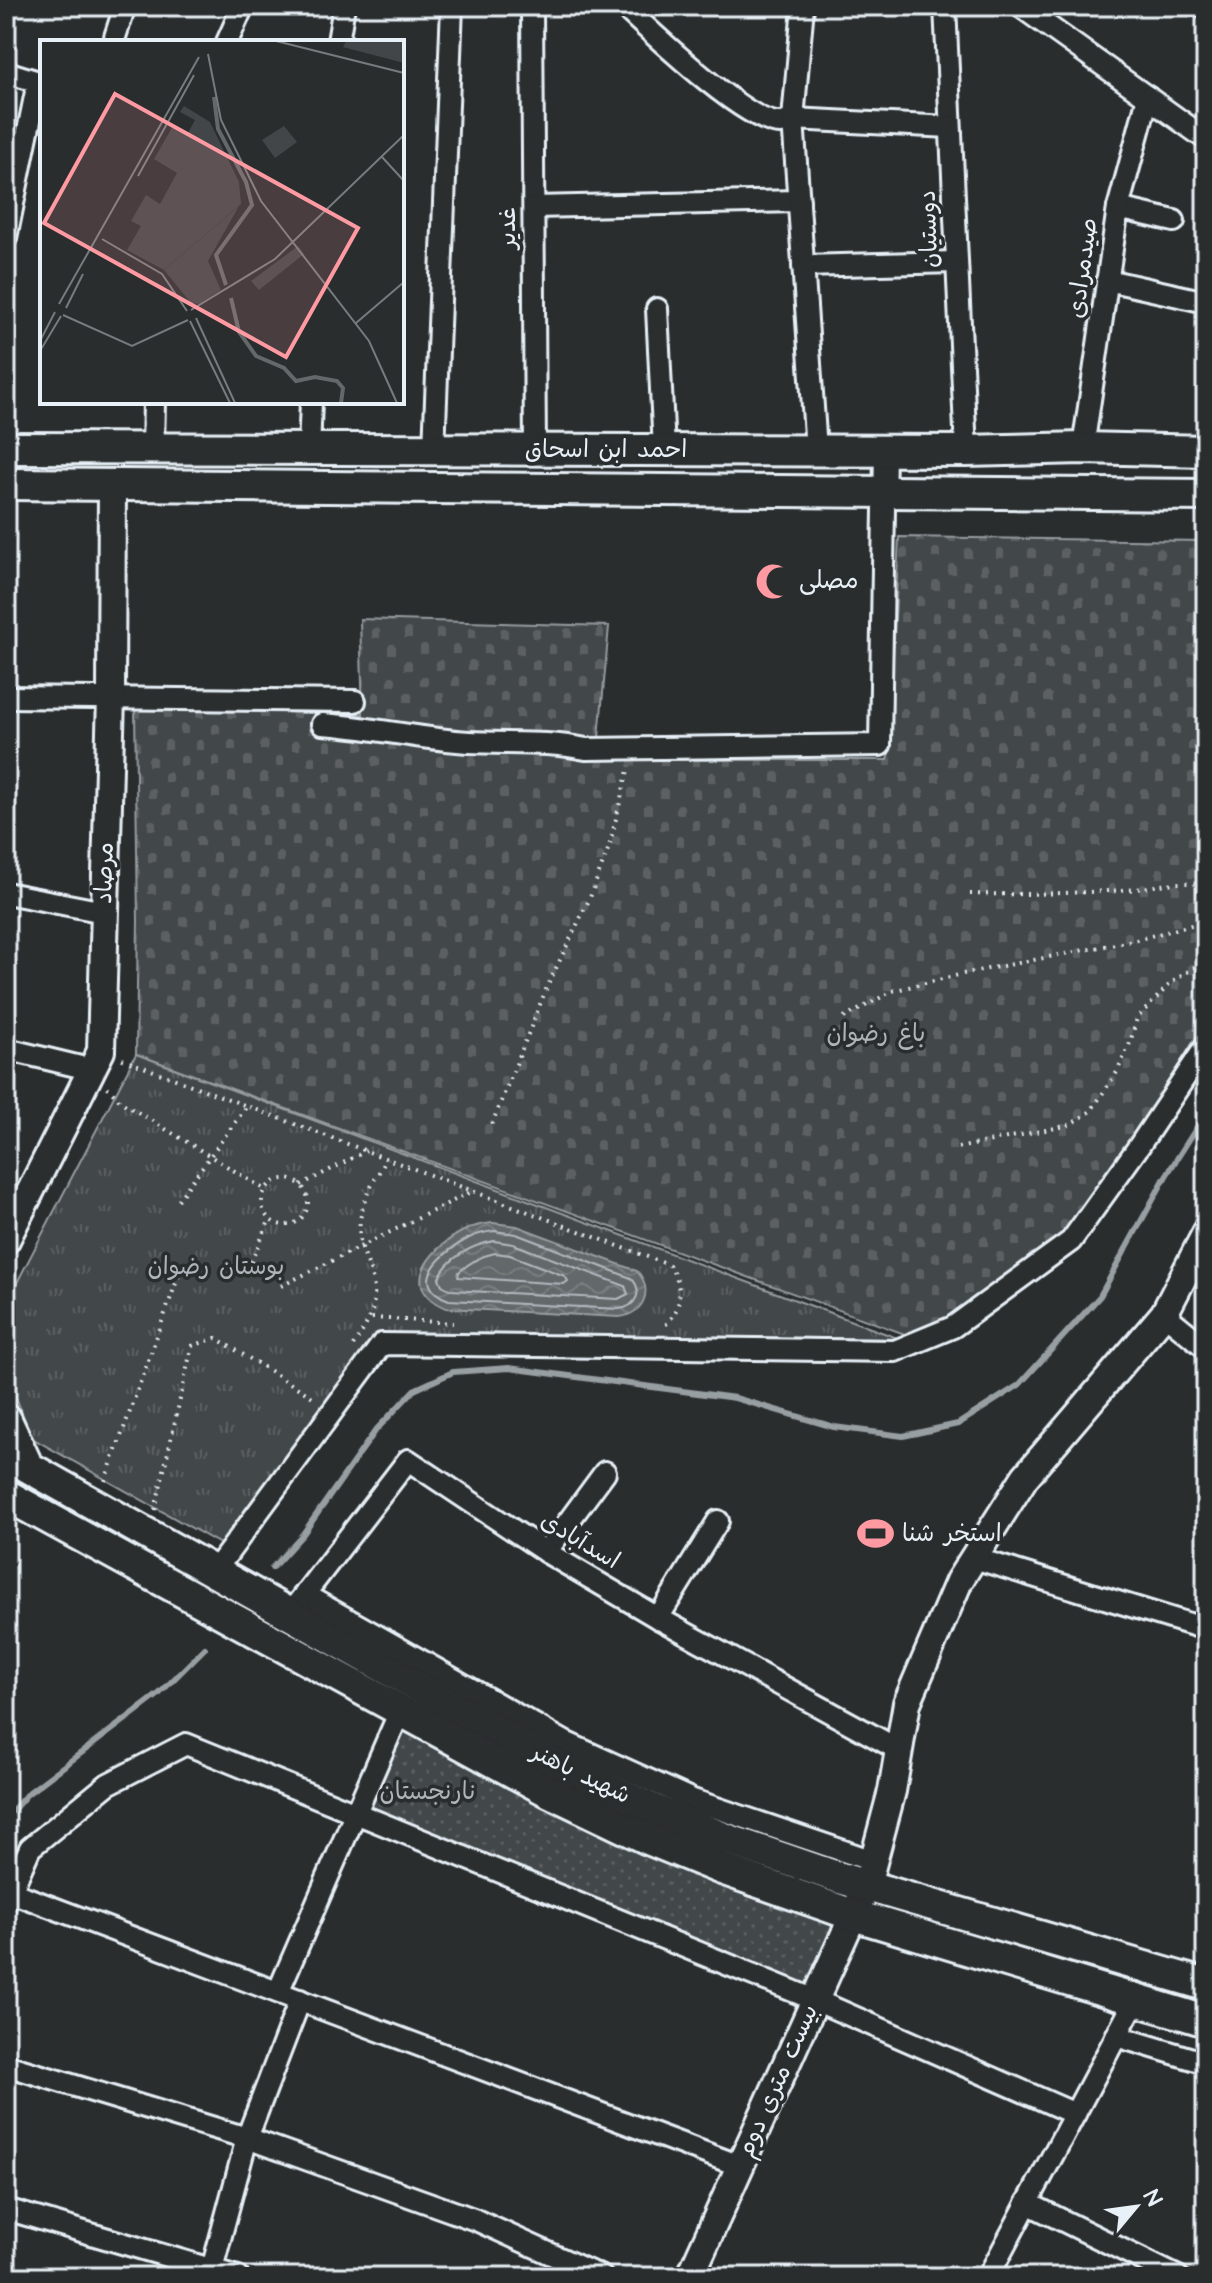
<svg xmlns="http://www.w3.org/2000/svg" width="1212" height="2283" font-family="'Architects Daughter','Playpen Sans Arabic',sans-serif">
<defs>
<pattern id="cemetery-stones" width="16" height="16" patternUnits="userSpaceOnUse" patternTransform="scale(2)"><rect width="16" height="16" fill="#424648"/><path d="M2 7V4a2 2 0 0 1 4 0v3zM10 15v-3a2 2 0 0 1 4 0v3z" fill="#5d6163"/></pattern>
<pattern id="park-tufts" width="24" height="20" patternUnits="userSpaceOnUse" patternTransform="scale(2)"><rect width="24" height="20" fill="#424648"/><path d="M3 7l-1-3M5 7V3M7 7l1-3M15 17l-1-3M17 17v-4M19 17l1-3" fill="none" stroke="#5d6163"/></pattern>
<pattern id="garden-dots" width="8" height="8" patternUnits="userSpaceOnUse" patternTransform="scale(2)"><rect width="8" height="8" fill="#424648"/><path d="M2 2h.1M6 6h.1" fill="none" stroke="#5d6163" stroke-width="1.8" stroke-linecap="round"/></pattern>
<pattern id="water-waves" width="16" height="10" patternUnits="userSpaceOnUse" patternTransform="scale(2)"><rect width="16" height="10" fill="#63686b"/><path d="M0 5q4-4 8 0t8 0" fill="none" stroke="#797e81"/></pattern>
</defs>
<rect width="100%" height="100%" fill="#2a2d2e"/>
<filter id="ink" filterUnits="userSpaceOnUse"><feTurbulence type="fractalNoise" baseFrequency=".0125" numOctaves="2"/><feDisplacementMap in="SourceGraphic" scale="16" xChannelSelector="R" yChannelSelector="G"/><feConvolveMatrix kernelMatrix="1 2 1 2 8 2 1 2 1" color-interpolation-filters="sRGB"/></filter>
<g filter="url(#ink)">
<!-- cemetery -->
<polygon fill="url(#cemetery-stones)" stroke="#959ca0" stroke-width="2" points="899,537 1206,541 1206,1021 1071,1241 921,1340 136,1054 138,921 135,708 363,714 360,619 609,626 597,760 888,760"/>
<!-- park -->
<polygon fill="url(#park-tufts)" stroke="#959ca0" stroke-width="2" points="136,1054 900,1339 377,1333 366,1345 270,1498 222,1545 32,1438 8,1377 9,1298"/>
<!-- garden -->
<polygon fill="url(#garden-dots)" stroke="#959ca0" stroke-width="2" points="403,1724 533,1797 647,1855 814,1910 842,1923 808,1998 368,1817"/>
<!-- water -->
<path fill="url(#water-waves)" stroke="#989fa3" stroke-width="2" d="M493,1223l24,3 120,45c17,19 7,43 -18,46l-173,-9c-52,-22 -11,-65 22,-79 8,-4 17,-5 25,-6z"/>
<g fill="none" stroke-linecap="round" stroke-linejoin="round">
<!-- shore -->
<g stroke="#b3bac0" stroke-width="2">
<path d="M494,1231l22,3 115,44c13,13 5,29 -12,31l-170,-9c-45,-17 -3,-50 20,-62 8,-4 17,-6 25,-7z"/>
<path d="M494,1241l19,3 112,42 3,8 -10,5 -167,-9 -9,-5 -3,-7c9,-21 34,-33 55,-37z"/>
<path d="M495,1253l15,2 55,21 3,5 -4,3 -106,-7 1,-5c11,-10 21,-16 36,-19z"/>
</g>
<!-- stream -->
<g stroke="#989fa3" stroke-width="6">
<polyline points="272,1568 303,1534 376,1430 414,1390 453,1372 509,1368 735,1398 834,1427 903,1436 958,1424 1019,1385 1100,1296 1166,1176 1206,1113"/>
<polyline points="6,1818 27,1794 159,1694 205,1648"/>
</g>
<defs>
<g id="minor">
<polyline points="532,6 535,450"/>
<path d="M623,6c26,24 126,120 158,117 4,0 8,-3 12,-4l10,-113"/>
<polyline points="945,6 966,451"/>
<polyline points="1020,6 1206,139"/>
<polyline points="1201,6 1206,9"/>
<polyline points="115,37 125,6"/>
<polyline points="227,42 243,6"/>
<polyline points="338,42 344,6"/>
<polyline points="6,72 42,83"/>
<polyline points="534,207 799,201"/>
<polyline points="1118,208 1174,221"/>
<polyline points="6,238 38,82"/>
<polyline points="803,266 956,262"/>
<polyline points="1107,280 1206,302"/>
<polyline points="657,309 664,450"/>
<polyline points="153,448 154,402"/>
<polyline points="1083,448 1118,208 1148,97"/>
<polyline points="309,449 311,402"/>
<polyline points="434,449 452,6"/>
<polyline points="816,450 793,119 950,127"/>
<polyline points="6,697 355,701"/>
<path d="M322,724c49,3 97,15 147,18 40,2 78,-1 117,7l294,-4 5,-295"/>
<polyline points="6,893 104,912"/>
<polyline points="6,1049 93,1070"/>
<polyline points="1164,1314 1206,1348"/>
<polyline points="546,1552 605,1472"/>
<polyline points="974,1558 1206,1629"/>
<polyline points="214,1572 382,1344 895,1351 953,1327 1071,1241 1139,1146 1206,1046"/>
<polyline points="305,1595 565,1742 693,1800 873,1861"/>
<polyline points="290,1613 408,1460 546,1552 658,1618 899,1750"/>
<polyline points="658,1618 718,1521"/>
<polyline points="11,1892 740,2166"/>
<polyline points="6,1903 30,1848 108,1784 186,1744 815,2000 1075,2114"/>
<polyline points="278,1992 400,1711"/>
<polyline points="1116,2036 1206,2063"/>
<polyline points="6,2065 247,2138 476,2220 602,2277"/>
<polyline points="1027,2203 1178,2277"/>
<polyline points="6,2209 238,2277"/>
<polyline points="212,2269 247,2138 300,2000"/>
<polyline points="988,2277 1135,2001"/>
</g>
<g id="tertiary">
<polyline points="6,1240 101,1051 111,697 112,484"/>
<polyline points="690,2277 867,1885 892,1791 907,1703 959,1581 1025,1477 1164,1314 1206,1233"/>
</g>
<g id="secondary">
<polyline points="6,448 966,451 1083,448 1206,451"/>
<polyline points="6,484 1206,495"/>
<polyline points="6,1420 27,1465"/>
<polyline points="6,1448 28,1467 560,1766 657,1811 729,1840 840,1878 1206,1985"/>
<polyline points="6,1495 548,1791 646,1838 722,1869 853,1915 1206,2021"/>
</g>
</defs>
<!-- minor casing -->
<use href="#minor" stroke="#e8f1f8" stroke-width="26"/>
<!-- tertiary casing -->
<use href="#tertiary" stroke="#e8f1f8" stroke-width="32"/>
<!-- secondary casing -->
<use href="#secondary" stroke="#e8f1f8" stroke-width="36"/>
<!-- path -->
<g stroke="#e8f1f8" stroke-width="4" stroke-dasharray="2 6" stroke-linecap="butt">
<path d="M970,894c52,1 104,-1 156,-4 27,-2 53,-12 80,-4"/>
<polyline points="844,1018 892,991 967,973 1136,940 1206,921"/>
<path d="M122,1059l547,206c15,22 14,45 -6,62"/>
<polyline points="107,1087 121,1102 266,1190"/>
<polyline points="492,1124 547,987 589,900 609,847 629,766"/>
<polyline points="958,1148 1070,1125 1091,1111 1117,1072 1130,1043 1137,1018 1171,983 1206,959"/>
<circle cx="285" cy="1202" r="23"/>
<polyline points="301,1185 366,1151"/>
<polyline points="178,1200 247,1106"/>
<polyline points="251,1262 270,1219"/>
<polyline points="281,1286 473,1191"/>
<polyline points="372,1318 453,1323"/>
<path d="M353,1346c18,-27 27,-43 17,-76 -3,-9 -8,-20 -10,-30 -4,-30 12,-57 27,-81"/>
<polyline points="105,1481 181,1269"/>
<polyline points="155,1510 192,1346 216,1338 316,1399"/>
</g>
<!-- minor -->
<use href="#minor" stroke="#2a2d2e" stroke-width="20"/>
<!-- tertiary -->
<use href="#tertiary" stroke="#2a2d2e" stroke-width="26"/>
<!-- secondary -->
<use href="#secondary" stroke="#2a2d2e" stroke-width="30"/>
</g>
</g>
<!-- icons -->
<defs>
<symbol id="mosque-bare" viewBox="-9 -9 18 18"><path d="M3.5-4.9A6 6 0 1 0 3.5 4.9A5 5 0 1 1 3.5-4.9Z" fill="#ff9aa2" stroke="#2a2d2e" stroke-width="2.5" paint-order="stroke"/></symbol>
<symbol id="stadium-bare" viewBox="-9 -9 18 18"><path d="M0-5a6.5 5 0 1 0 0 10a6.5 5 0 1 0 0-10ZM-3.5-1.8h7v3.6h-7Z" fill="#ff9aa2" stroke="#2a2d2e" stroke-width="2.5" paint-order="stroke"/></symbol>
</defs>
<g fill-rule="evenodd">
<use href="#mosque-bare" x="748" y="556" width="51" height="51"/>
<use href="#stadium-bare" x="850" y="1508" width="51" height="51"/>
</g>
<g text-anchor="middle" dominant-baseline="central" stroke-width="7" stroke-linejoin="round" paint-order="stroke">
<!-- street labels -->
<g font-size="24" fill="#e8f1f8" stroke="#2a2d2e">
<text transform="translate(508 228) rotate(-90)">غدیر</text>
<text transform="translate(929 229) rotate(-92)">دوستیان</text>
<text transform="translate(1083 268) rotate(-82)">صیدمرادی</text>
<text x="606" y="450">احمد ابن اسحاق</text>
<text transform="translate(105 873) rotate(-88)">مرصاد</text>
<text transform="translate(580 1541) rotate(31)">اسدآبادی</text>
<text transform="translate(581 1774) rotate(26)">شهید باهنر</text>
<text transform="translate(778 2081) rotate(-66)">بیست متری دوم</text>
</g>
<!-- poi labels -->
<g font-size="24" fill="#e8f1f8" stroke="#2a2d2e" text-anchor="start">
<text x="799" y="581">مصلی</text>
<text x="902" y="1534">استخر شنا</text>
</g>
<!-- park labels -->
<g font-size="24" fill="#aeb5ba" stroke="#2a2d2e">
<text x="876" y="1034">باغ رضوان</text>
<text x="216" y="1267">بوستان رضوان</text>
<text x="428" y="1792">نارنجستان</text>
</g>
</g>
<!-- overview -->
<g transform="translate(40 40)">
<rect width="364" height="364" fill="#2a2d2e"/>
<path d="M244,86l13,16 -22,16 -13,-18z" fill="#424648"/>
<path d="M144,66l26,16 29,60 2,22 -77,66 -37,-20 14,-24 -10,-5 15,-26 14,9 17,-31 -23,-14 19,-33 15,7 7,-13 -15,-8z" fill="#424648"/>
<path d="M306,1h58v22l-61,-16zM199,166l-31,55 13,29 -22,14 -8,-1 -27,-33z" fill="#424648"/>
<path d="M258,206l6,8 -45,36 -8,-9z" fill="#424648"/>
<path fill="none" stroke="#63686b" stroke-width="4" d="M174,57l4,32 28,53 6,23 -36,50 10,30M191,258l8,34 17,24 28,12 12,13 19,-4 22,4 6,7 -2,15"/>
<path fill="none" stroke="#767b7f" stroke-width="2" d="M236,1l128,32M168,14l13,66 40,81 108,140 28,62M342,117l22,24M98,136l56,-101M62,199l60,35 25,37M19,264l140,-247M26,268l17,-34M151,270l84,-51 129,-124M23,275l69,31 56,-26M156,278l39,85M150,281l40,82M316,283l48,-41M0,301l15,-29M0,311l21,-35"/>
<path fill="#ff9aa2" fill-opacity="0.15" stroke="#ff9aa2" stroke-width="4" d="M75,54l243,134 -72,129 -242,-134z"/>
<rect width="364" height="364" fill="none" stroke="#e8f1f8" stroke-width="4"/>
</g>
<!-- margin -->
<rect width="1212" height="2283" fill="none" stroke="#2a2d2e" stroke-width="32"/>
<rect x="16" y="16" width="1180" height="2251" fill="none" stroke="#e8f1f8" stroke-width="3" filter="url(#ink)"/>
<!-- north arrow -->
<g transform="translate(1136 2207) rotate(61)" stroke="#2a2d2e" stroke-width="6" paint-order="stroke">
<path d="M0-6L14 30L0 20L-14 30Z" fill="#e8f1f8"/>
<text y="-12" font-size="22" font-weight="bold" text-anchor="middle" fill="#e8f1f8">N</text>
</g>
</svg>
